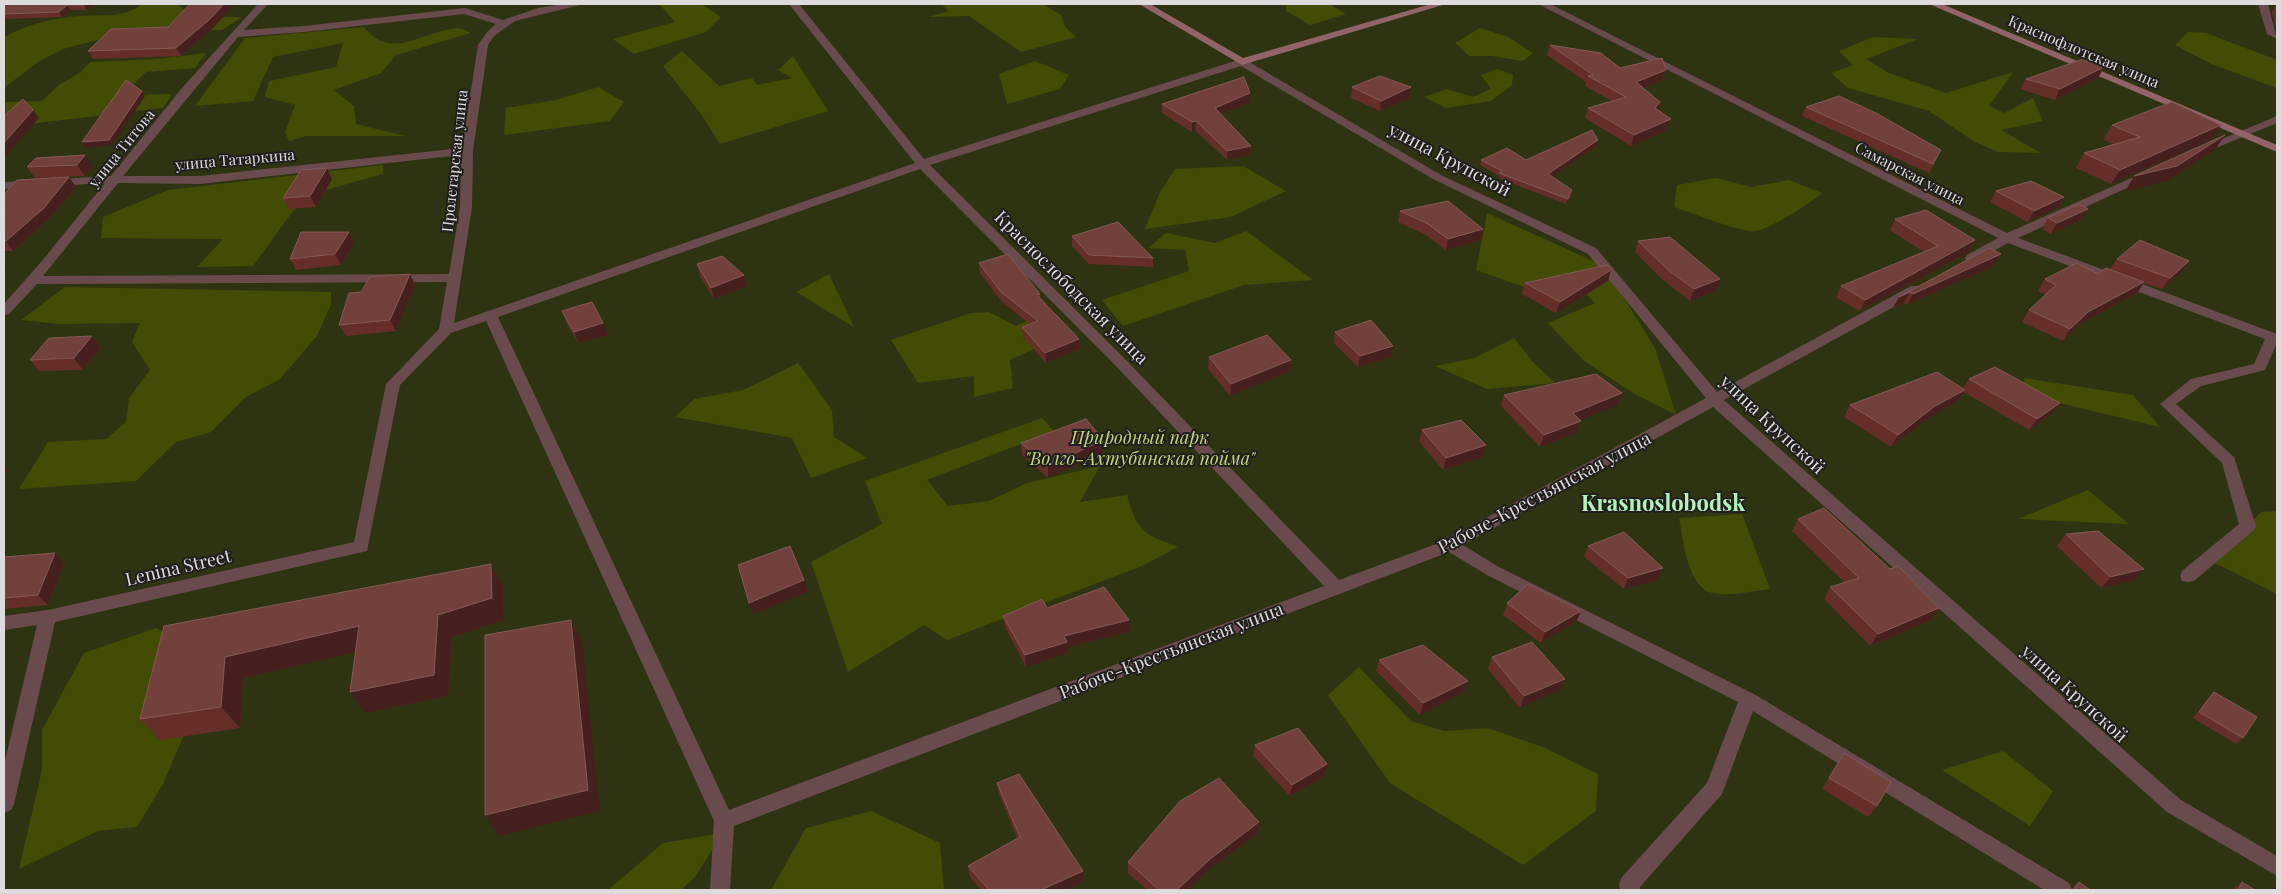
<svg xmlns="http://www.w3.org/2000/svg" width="2281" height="894" font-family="'Playfair Display',serif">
<rect width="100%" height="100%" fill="#211f1e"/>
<!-- green -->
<rect fill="#2e3411" x="4" y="4" width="2273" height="886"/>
<!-- forest -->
<g fill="#424c05">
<path d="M143,4h35l12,13h52l-20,13 -94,2 -65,17 -25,13 -34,26v-51c22,-12 49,-19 75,-21 24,-2 42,3 64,-12z"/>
<polygon points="659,4 701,4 721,17 706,32 634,54 613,39 675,22"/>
<polygon points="941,4 1043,4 1061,15 1065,27 1076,37 1021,52 969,16 928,17 949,11"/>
<polygon points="1286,4 1329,4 1346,14 1310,25 1286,11"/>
<path d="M364,27c27,35 59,4 93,1 4,0 10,3 14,5l-75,22 -15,18 -47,17 20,16 2,18 50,12h-100l-17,5 -4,-9 10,-27 -30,-8 4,-16 67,-14 7,-24 -70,14 -20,44 -58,5 50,-68z"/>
<polygon points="1480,28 1508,37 1533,53 1523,61 1492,56 1469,56 1455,43"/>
<polygon points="2188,32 2206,33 2277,60 2277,88 2211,64 2175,45"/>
<polygon points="1873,37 1918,39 1866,59 1889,73 1946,93 2013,72 1989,106 2004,113 2033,98 2043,121 2001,130 2041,153 1998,152 1975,142 1929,111 1848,88 1831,73 1853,65 1839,51"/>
<polygon points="682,51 719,86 752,78 757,85 792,78 778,70 793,56 828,111 720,144 701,114 663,66"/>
<polygon points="206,53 195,68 146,72 122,95 172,94 163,108 4,127 4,102 42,101 59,85 81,72 90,62 157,59"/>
<polygon points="1035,61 1069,75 1060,89 1007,104 999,74"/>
<polygon points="1497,69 1513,75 1512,85 1491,101 1446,108 1424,97 1447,89 1473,97 1491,89 1481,75"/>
<polygon points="598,87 624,102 610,121 504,135 506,108 556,100"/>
<polygon points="383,165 383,174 304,196 253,266 197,267 223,239 101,238 103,217 168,190"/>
<polygon points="1243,166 1286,191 1231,217 1145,229 1160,192 1175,169"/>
<path d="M1716,178l35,9 38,-7 33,13c-11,10 -52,36 -67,38 -14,2 -65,-19 -81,-24l3,-22z"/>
<polygon points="1487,213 1604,266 1655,348 1676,415 1635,394 1584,361 1548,323 1595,303 1573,280 1527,288 1476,270"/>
<polygon points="1246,231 1313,280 1244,285 1123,326 1102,300 1189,271 1185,250 1148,248 1166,233 1215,243"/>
<polygon points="829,274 854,327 796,292"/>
<polygon points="65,287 331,292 331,304 317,336 280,379 246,397 211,432 176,442 136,481 19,489 48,442 106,439 126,422 129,398 150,370 132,342 140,323 60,324 21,320"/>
<polygon points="989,312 1016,326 1043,314 1038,347 1010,360 1013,388 974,397 974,376 918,383 891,340 971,313"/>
<polygon points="1514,338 1533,362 1555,383 1487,389 1435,366 1474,358"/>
<polygon points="798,363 832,410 834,437 867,458 811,478 792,438 675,417 694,399 743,390"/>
<polygon points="2024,378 2133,395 2160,427 2026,395"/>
<path d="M1042,418l12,13 -127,49 21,26 41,-5 38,-18 73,-17 -20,36 47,-7c11,38 15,38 51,52l-36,19 -195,74 -23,-15 -76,47 -37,-110 71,-38 -17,-43z"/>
<polygon points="2088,490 2129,524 2018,519"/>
<polygon points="2277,511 2277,594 2213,562 2261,512"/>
<path d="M1742,514l28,75c-18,2 -41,8 -58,4 -25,-6 -29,-55 -33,-75z"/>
<polygon points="156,628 177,639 183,737 163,784 137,827 98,831 19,869 42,770 42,730 84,653"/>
<polygon points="1359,667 1411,721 1444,731 1488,728 1543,747 1598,774 1596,811 1523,865 1390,783 1328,695"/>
<polygon points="2003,751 2053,791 2030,826 1942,770"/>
<polygon points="871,811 940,843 944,890 771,890 806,828"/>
<polygon points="723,833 695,877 681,890 608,890 663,843"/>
</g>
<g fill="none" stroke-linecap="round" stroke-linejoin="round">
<!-- street -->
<g fill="#694b4e" fill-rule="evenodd">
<path d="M258,4h10l-24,26 60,-4 161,-18 38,12 35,-12 24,-4h22l-69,17 -21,15 -6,9 -15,106 -1,56 -18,116 461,-160 -126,-159h10l125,155 314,-99h8l195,115 155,73 121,144 194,-106h10l2,3 -2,3 -197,108 457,400 96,56v20l-110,-64 -454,-405 -250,138 36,22 255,127 315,189 3,7h-28l-291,-179 -31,83 -82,93v3h-20l-1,-6 3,-7 85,-94 31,-81 -251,-127 -38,-23 -715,274 -4,64h-20l4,-69 -228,-500 -35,12 -51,52 -33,166 -312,71 -41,182 -3,6 -7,3v-48l33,-140 -33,5v-14l44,-6 306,-68 32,-158 53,-55 8,-47 -410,2 -28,30 -5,1v-11l38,-43 63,-78 -101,6v-7l107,-6 71,-88zM464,14l32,10 -9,8 -9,13 -16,103 -262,28h-77l115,-139 66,-5zM1241,66l192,113 155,75 118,144 -262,143 -105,39 -214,-221 -195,-194zM461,155l-1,52 -11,67 -406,2 75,-93 82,1zM920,169l195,196 209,221 -595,224 -231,-493z"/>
<polygon points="1538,4 1550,4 2007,233 2145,172 2153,172 2153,176 2018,238 2277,334 2277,343 2265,370 2201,386 2176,404 2234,457 2256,526 2254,530 2194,581 2188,582 2182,581 2180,576 2182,571 2239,524 2222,463 2160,404 2191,379 2254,364 2265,339 2008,243 1975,261 1967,261 1965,258 1967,255 1998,238"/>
<polygon points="2258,4 2268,4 2277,39 2267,34"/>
<polygon points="2277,116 2277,123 2206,152 2202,153 2196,150"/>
</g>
<!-- secondary -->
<g fill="#926468" fill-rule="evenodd">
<polygon points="1139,4 1150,4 1243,58 1431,4 1446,4 1242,65"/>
<polygon points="1929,4 1942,4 2277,145 2277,152"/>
</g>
</g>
<!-- wall -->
<g fill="#662e28">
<polygon points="4,4 95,4 87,10 71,10 62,17 4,19"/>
<polygon points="2277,4 2277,26 2275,25 2272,12"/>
<polygon points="213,28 181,56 93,59 88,51"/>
<polygon points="1550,45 1620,68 1666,70 1662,80 1643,88 1657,110 1671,119 1667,130 1631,146 1585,118 1588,108 1612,101 1585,86 1586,82 1547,55"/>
<polygon points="2104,67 2098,78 2055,100 2020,89 2026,79"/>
<polygon points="1352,87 1409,98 1380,111 1351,98"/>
<polygon points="1250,102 1221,114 1251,146 1250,155 1227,160 1195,130 1192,132 1162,113 1162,104"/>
<polygon points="1806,107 1941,150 1929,173 1802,116"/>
<polygon points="2112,125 2221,125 2211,140 2111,184 2076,168 2084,153 2114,144 2103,140"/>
<polygon points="1597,146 1552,176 1571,195 1566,204 1498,178 1499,176 1480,165 1481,160 1526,160"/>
<polygon points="36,158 93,166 85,176 35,178 27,167"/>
<polygon points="69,177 76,187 50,218 13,251 4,251 4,194"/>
<polygon points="332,179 316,207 289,209 283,198"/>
<polygon points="1996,191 2064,197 2058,208 2028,222 1990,202"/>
<polygon points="2088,209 2081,220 2051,234 2042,229 2048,218"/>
<polygon points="1400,211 1483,229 1480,240 1446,250 1426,235 1398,222"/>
<polygon points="1895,219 1975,240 1969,252 1860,311 1836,298 1841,286 1924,252 1890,230"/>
<polygon points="1072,236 1153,258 1153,267 1089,264 1072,246"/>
<polygon points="1638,241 1720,279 1716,291 1690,301 1663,280 1635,252"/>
<polygon points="354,243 341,265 296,270 290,259"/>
<polygon points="1989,248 1994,266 1907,305 1904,303 1893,308 1899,297"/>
<polygon points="2117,259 2189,261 2181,272 2162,289 2144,283 2137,293 2080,324 2063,341 2022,322 2029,310 2046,295 2038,291 2045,279 2098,274 2110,269"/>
<polygon points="979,263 1040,294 1040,299 1079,339 1080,349 1046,363 1023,337 1022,327 1030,324 1002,302 980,273"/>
<polygon points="697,264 744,275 747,286 714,299 700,276"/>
<polygon points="410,274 415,285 396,331 346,336 339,325 361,292"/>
<polygon points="1608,281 1556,313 1522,294 1525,283"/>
<polygon points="562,311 608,335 578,343 566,322"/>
<polygon points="1335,332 1391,357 1358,367 1334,343"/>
<polygon points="92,336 101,348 83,370 39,371 30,360"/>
<polygon points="1209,357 1291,360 1290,371 1230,396 1208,369"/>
<polygon points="1969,379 2052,414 2029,430 1964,392 1958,401 1929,418 1891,447 1844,417 1850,405 1963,388"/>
<polygon points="1622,393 1618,405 1580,420 1577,433 1540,447 1501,406 1504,395"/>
<polygon points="1422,430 1483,457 1443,470 1419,441"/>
<polygon points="1021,443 1103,452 1048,478 1022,455"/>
<polygon points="1798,519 1890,569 1939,608 1931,620 1870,646 1824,599 1830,587 1845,583 1792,531"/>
<polygon points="2066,534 2135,580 2101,588 2057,546"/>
<polygon points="1588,546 1663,568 1658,580 1624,589 1584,557"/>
<polygon points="4,557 64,563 48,605 4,609"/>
<polygon points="503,586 504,620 452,637 448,696 365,713 355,652 243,678 240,728 160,740 140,719 164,626"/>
<polygon points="1507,603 1581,611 1576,622 1541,643 1503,615"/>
<polygon points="1047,608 1129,632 1068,647 1068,653 1026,667 1005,627 1003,616"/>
<polygon points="1492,657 1565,679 1560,690 1520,708 1488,669"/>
<polygon points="1379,660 1464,692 1420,715 1376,671"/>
<polygon points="2214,692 2243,738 2236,744 2193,718 2208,698"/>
<polygon points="1255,745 1327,764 1325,776 1290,796 1253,756"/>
<polygon points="1844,753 1877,806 1868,817 1822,789"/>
<polygon points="997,783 1083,882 1065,890 981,890 970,877 968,866 1017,838 999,794"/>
<polygon points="1259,822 1258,833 1210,869 1188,890 1147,890 1128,873 1128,862"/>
<polygon points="2079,882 2090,890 2070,890"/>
<polygon points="2242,882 2255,890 2232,890"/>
</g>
<!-- shaded-wall -->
<g fill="#45201c">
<polygon points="85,4 95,4 87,10 84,5"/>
<polygon points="224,4 235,4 213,28 181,56 176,48"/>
<polygon points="67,5 71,10 62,17 59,12"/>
<polygon points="2104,67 2098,78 2055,100 2060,89"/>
<polygon points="1666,70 1662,80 1633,92 1636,82"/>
<polygon points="1411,87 1409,98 1380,111 1381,101"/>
<polygon points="142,91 145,96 113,145 85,148 82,142"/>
<polygon points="1250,93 1250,102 1214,117 1215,108"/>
<polygon points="1660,102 1657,112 1655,108"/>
<polygon points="33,110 39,118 4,158 4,143"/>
<polygon points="1671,119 1667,130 1631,146 1634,135"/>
<polygon points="1196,121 1195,130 1192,132 1192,122"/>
<polygon points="2221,125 2211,140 2111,184 2120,170"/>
<polygon points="2225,135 2215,150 2167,181 2125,191 2134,176"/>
<polygon points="1598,140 1597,146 1547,180 1548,174"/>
<polygon points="1251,146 1250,155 1227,160 1227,151"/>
<polygon points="85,155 93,166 85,176 77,165"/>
<polygon points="327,168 332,179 316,207 310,196"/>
<polygon points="69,177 76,187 50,218 13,251 6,241"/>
<polygon points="1572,190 1571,195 1566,204 1568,199"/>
<polygon points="2064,197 2058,208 2028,222 2034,211"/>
<polygon points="2088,209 2081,220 2051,234 2057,223"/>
<polygon points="1483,229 1480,240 1446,250 1448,239"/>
<polygon points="349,232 354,243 341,265 335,254"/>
<polygon points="1975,240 1969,252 1860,311 1865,300"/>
<polygon points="2001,254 1994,266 1907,305 1913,294"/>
<polygon points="2189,261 2181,272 2162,289 2170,278"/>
<polygon points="4,262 7,266 4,268"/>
<polygon points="1611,270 1608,281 1556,313 1560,302"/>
<polygon points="410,274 415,285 396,331 390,320"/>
<polygon points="744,275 747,286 714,299 711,288"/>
<polygon points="1720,279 1716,291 1690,301 1694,289"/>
<polygon points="2144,282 2137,293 2080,324 2063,341 2070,329 2088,312"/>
<polygon points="1910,292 1904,303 1893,308 1899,297"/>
<polygon points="603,323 608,335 578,343 574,332"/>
<polygon points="92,336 101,348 83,370 74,358"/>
<polygon points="1079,339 1080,349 1046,363 1045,353"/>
<polygon points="1393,346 1391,357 1358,367 1360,356"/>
<polygon points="1291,360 1290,371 1230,396 1231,384"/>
<polygon points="1965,390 1958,401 1929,418 1891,447 1898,435 1935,406"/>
<polygon points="1622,393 1618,405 1569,425 1573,413"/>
<polygon points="2060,403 2052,414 2029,430 2037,419"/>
<polygon points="1581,421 1577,433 1540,447 1544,435"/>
<polygon points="1103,440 1103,452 1048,478 1048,466"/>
<polygon points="1486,445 1483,457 1443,470 1446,458"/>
<polygon points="4,464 8,469 4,476"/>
<polygon points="55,553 64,563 48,605 38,595"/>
<polygon points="491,564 503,586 504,620 452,637 448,696 365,713 350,692 438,615"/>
<polygon points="1663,568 1658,580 1624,589 1628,578"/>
<polygon points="2144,569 2135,580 2101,588 2110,577"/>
<polygon points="804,580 808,592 753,614 749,603"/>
<polygon points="1939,608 1931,620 1870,646 1878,634"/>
<polygon points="1581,611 1576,622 1541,643 1545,632"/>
<polygon points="571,620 582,641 600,811 499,836 485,815"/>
<polygon points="1129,620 1129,632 1068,647 1068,653 1026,667 1025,655 1064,636"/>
<polygon points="359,626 374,648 243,678 240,728 221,707 225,657"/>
<polygon points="1565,679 1560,690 1520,708 1524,696"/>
<polygon points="1468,681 1464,692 1420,715 1423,703"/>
<polygon points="1327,764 1325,776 1290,796 1292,785"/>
<polygon points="1259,822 1258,833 1210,869 1188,890 1177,890 1210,859"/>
<polygon points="1083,871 1083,882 1065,890 1041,890"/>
</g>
<!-- building -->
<g fill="#73413c" stroke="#835955">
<polygon points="4,4 85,4 84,5 67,5 59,12 4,14"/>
<polygon points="190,4 224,4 209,20 176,48 88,51 111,29 168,27"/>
<polygon points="1550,45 1601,53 1620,68 1662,58 1666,70 1636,82 1660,102 1655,108 1671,119 1634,135 1588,108 1626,97 1588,76 1593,75"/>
<polygon points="2083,59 2104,67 2060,89 2026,79"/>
<polygon points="1380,76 1411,87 1381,101 1352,87"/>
<polygon points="1244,77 1250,93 1215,108 1251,146 1227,151 1196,121 1192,122 1162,104"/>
<polygon points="126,80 142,91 109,140 82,142"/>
<polygon points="1839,96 1876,113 1941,150 1933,164 1806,107"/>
<polygon points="23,99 33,110 4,143 4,116"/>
<polygon points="2172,102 2221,125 2120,170 2084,153 2140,137 2112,125"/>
<polygon points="1592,130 1598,140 1548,174 1572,190 1568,199 1499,173 1502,171 1481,160 1507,148 1526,160"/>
<polygon points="2225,135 2177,166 2134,176"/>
<polygon points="85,155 77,165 27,167 36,158"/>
<polygon points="327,168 310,196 283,198 301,170"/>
<polygon points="69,177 44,208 6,241 4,241 4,213 6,211 4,211 4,194 17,180"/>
<polygon points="2031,181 2064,197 2034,211 1996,191"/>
<polygon points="1448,201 1483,229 1448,239 1428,224 1400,211"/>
<polygon points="2079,204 2088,209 2057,223 2048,218"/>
<polygon points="1926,210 1975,240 1865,300 1841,286 1938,246 1895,219"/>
<polygon points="1118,222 1153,258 1089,255 1072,236"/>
<polygon points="301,232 349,232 335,254 290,259"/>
<polygon points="1670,237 1720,279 1694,289 1667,269 1638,241"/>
<polygon points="2140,240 2189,261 2170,278 2117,259"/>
<polygon points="1989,248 2001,254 1913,294 1910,292 1899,297"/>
<polygon points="1008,254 1040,294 1037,295 1079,339 1045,353 1022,327 1038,321 1001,292 979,263"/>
<polygon points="722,256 744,275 711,288 697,264"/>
<polygon points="2077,263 2098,274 2106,268 2144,282 2088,312 2070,329 2029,310 2056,285 2045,279"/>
<polygon points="1607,265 1611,270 1560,302 1525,283"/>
<polygon points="410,274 390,320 339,325 349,293 361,292 370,277"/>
<polygon points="592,302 603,323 574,332 562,311"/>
<polygon points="1371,320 1393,346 1360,356 1335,332"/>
<polygon points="1267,335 1291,360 1231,384 1209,357"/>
<polygon points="92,336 74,358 30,360 49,338"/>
<polygon points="1995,367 2060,403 2037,419 1969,379"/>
<polygon points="1937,372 1965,390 1935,406 1898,435 1850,405"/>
<polygon points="1596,374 1622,393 1573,413 1581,421 1544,435 1504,395"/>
<polygon points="1086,419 1103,440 1048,466 1021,443"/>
<polygon points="1461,420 1486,445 1446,458 1422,430"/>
<polygon points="1824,508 1890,569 1898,566 1939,608 1878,634 1830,587 1859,578 1798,519"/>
<polygon points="2098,531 2144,569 2110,577 2066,534"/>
<polygon points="1624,532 1663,568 1628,578 1588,546"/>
<polygon points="790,546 804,580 749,603 738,565"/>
<polygon points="55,553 38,595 4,598 4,557"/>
<polygon points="491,564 492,598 438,615 434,675 350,692 359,626 225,657 221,707 140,719 164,626"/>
<polygon points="1528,584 1581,611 1545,632 1507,603"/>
<polygon points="1104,587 1129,620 1064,636 1067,642 1025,655 1003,616 1042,599 1047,608"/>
<polygon points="571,620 588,790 485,815 485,635"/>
<polygon points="1532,642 1565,679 1524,696 1492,657"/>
<polygon points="1423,645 1468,681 1423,703 1379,660"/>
<polygon points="2214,692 2257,717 2243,738 2199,712"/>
<polygon points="1298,728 1327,764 1292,785 1255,745"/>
<polygon points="1844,753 1891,782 1877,806 1829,778"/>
<polygon points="1019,774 1083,871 1041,890 989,890 968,866 1020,837 997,783"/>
<polygon points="1219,778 1259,822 1210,859 1177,890 1159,890 1128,862 1180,801"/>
<polygon points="2079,882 2090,890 2073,890"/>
<polygon points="2242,882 2255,890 2238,890"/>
</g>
<g text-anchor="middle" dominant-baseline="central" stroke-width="4" stroke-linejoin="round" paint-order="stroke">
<!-- far-street labels -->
<g font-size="15" fill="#dddbdb" stroke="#211f1e">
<text transform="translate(2084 51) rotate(23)">Краснофлотская улица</text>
<text transform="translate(121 148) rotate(-51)">улица Титова</text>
<text transform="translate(235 159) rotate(-5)">улица Татаркина</text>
<text transform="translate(454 161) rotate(-84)">Пролетарская улица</text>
<text transform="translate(1910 173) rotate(27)">Самарская улица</text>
</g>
<!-- street labels -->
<g font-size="18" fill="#dddbdb" stroke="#211f1e">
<text transform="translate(1450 159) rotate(28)">улица Крупской</text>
<text transform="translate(1072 287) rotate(45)">Краснослободская улица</text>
<text transform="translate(1773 424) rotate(43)">улица Крупской</text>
<text transform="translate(1544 492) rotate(-28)">Рабоче-Крестьянская улица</text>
<text transform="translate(178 567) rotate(-13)">Lenina Street</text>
<text transform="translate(1171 650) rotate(-21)">Рабоче-Крестьянская улица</text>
<text transform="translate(2075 693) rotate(42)">улица Крупской</text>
</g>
<!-- park labels -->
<g font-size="18" font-style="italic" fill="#c1d578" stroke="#211f1e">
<text x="1140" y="437">Природный парк<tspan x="1140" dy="21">"Волго-Ахтубинская пойма"</tspan></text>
</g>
<!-- district labels -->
<g font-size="22" font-weight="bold" fill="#b3f3ba" stroke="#211f1e">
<text x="1663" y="502">Krasnoslobodsk</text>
</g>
</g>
<!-- border -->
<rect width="2281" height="894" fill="none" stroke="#dddbdb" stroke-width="10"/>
</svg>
